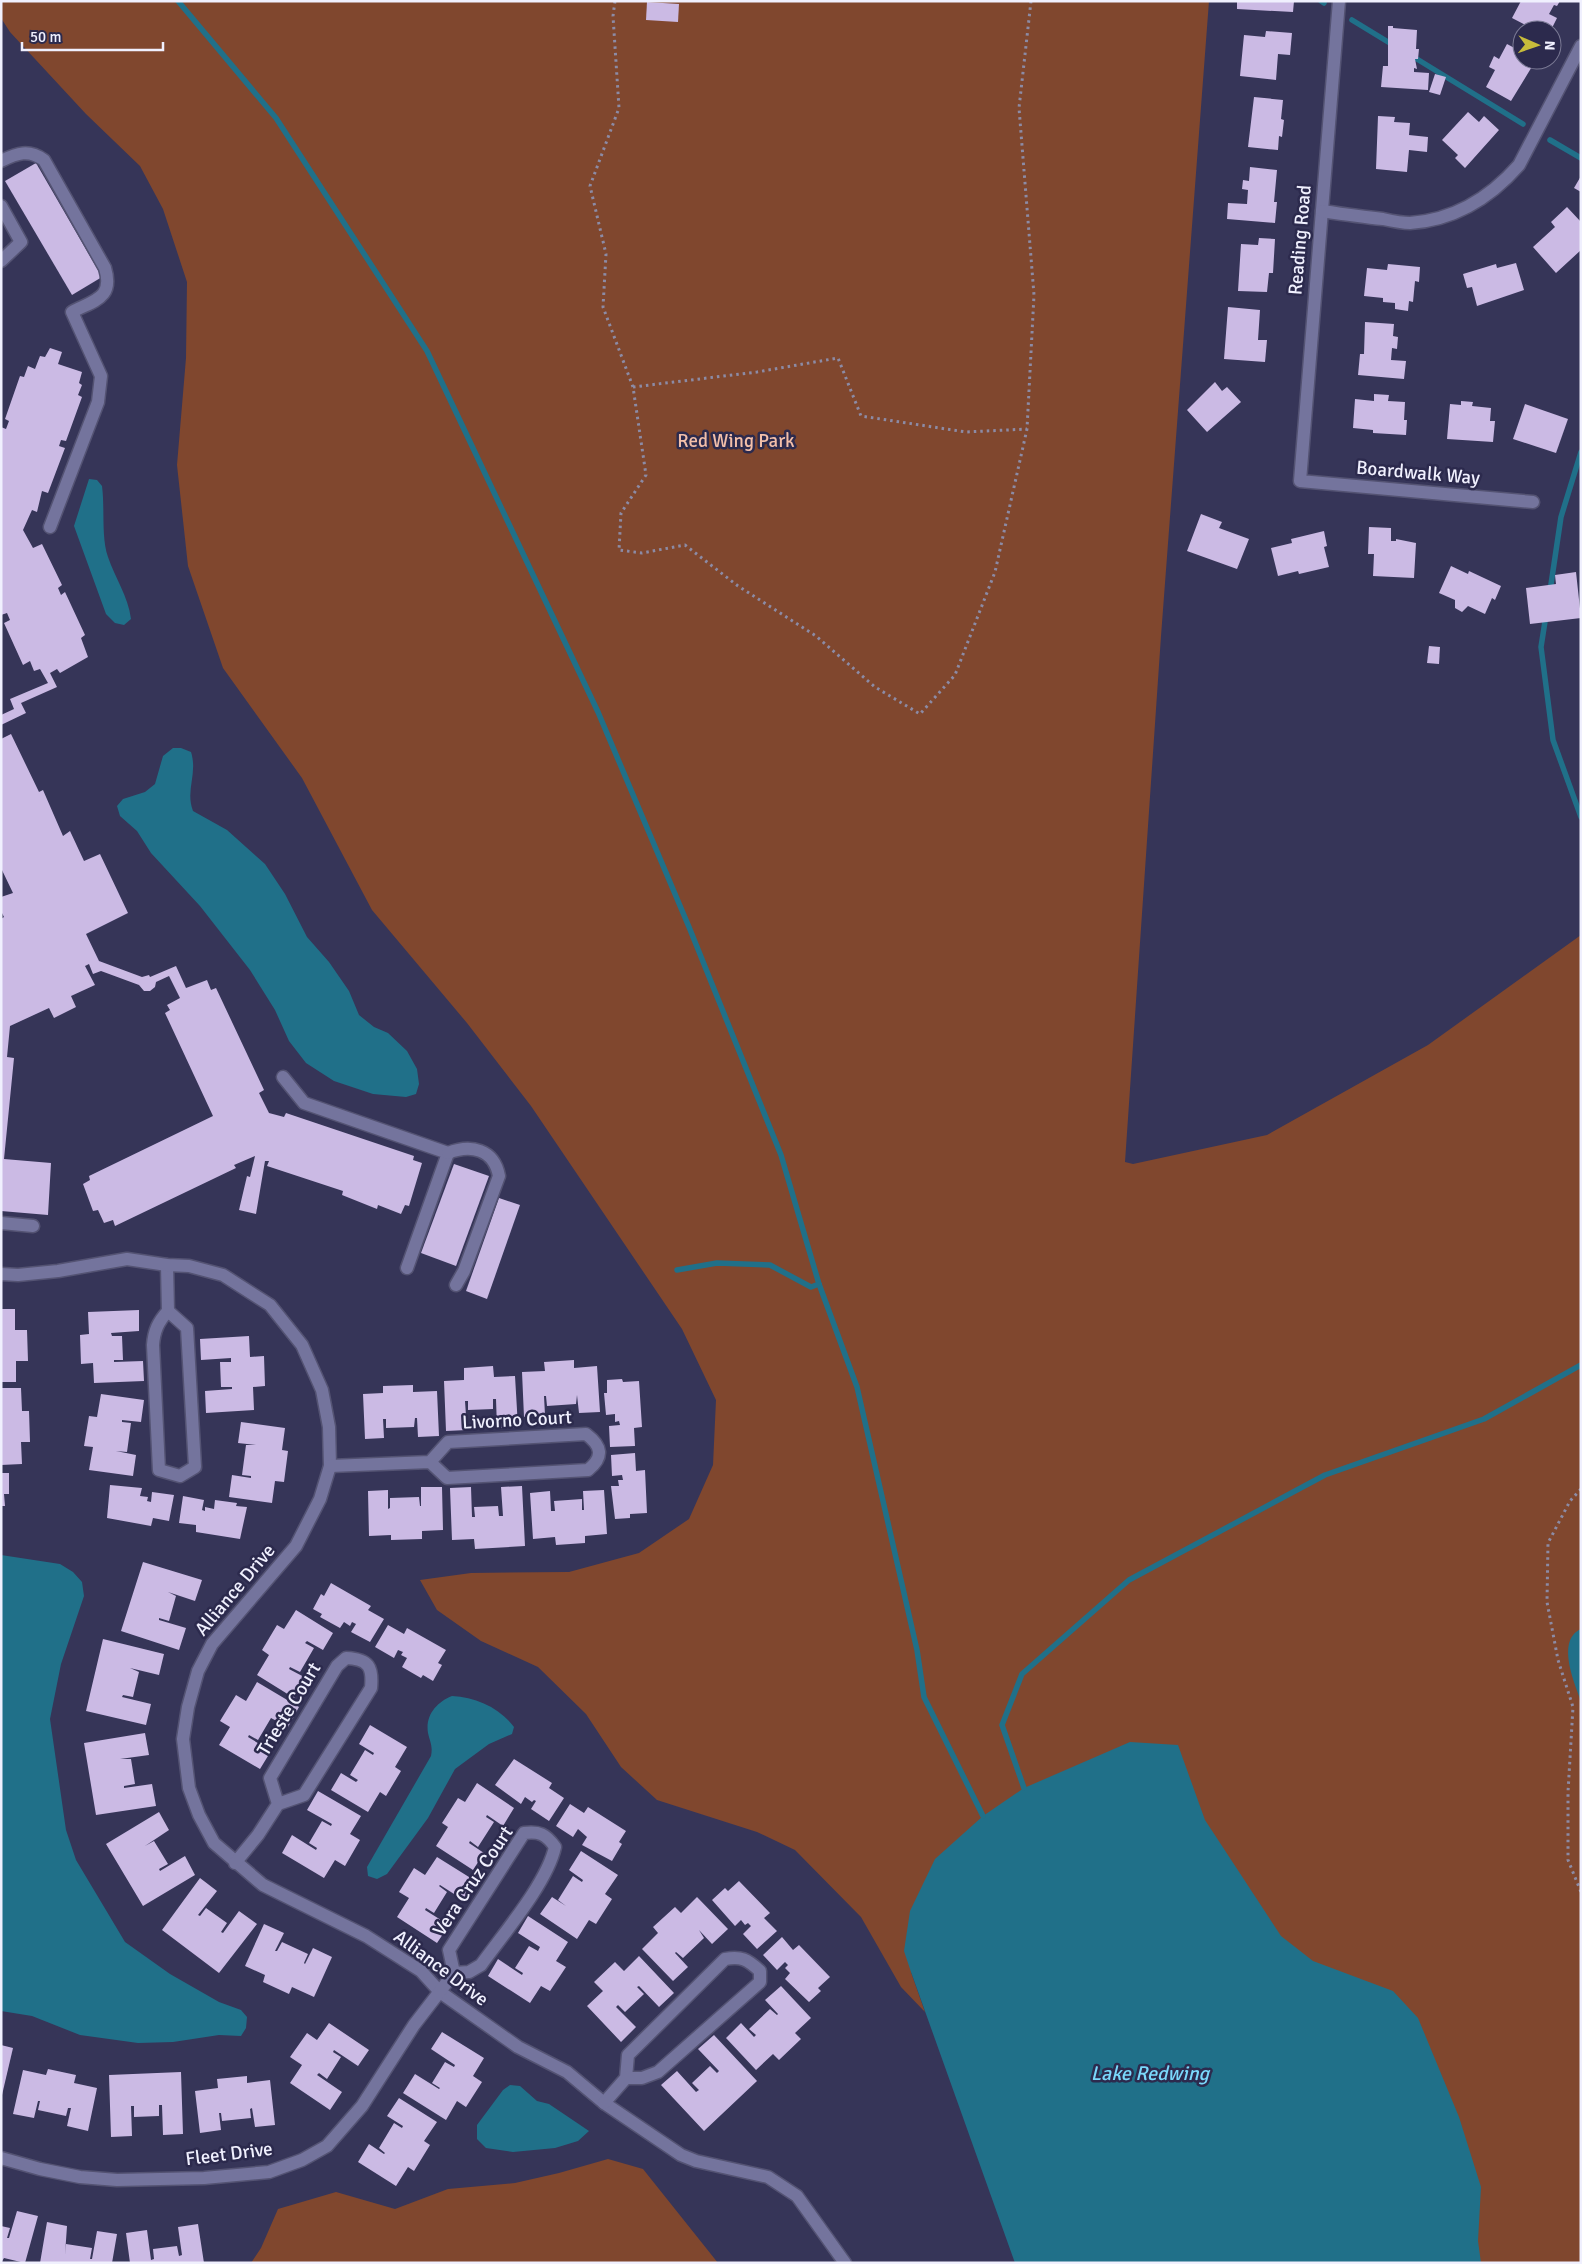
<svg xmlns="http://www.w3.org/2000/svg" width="1582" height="2264" font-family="Signika,sans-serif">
<rect width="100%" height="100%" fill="#363558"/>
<!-- green -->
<g fill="#80472e">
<polygon points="1,1 1209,1 1161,636 1125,1162 1133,1164 1267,1135 1428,1045 1581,935 1581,2263 1278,2263 911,1972 925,2012 901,1987 861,1917 795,1850 757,1832 657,1800 621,1767 586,1714 538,1667 481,1641 437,1610 420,1580 471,1573 569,1572 639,1553 689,1519 713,1465 716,1400 682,1329 531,1106 467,1023 372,910 302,778 223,668 188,566 177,465 186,358 187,282 163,209 140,166 86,114 10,32 1,18"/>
<polygon points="608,2159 643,2169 718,2263 251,2263 261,2248 278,2209 336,2192 395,2209 448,2189 515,2183 559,2173"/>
</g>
<!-- water -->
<g fill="#207089">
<path d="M89,479l8,1 5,6c3,22 -1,51 6,71 7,21 20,39 23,62l-7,6 -9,-2 -9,-9 -32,-88z"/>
<path d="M173,748h8l10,4c7,22 -6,38 2,59l34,19 38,34 20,30 22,43 22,25 20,29 10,24 15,12 14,6 19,18 10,18 2,15 -3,10 -10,3 -33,-3 -39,-13 -28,-18 -17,-22 -14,-31 -25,-40 -50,-64 -49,-53 -14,-22 -17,-15 -3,-10 6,-7 22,-7 10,-8 8,-28z"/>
<polygon points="1,1555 60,1564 73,1572 82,1582 84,1596 61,1664 50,1719 66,1830 76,1860 125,1942 170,1974 219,2002 241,2010 247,2017 246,2028 241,2036 219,2035 173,2042 138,2043 80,2035 32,2016 1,2011"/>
<path d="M1581,1629v72c-7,-19 -25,-61 0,-72z"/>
<path d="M452,1696c24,1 48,12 62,31l-2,7 -23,10 -34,25 -27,49 -41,56 -10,5 -9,-3 -1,-9 64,-111c2,-10 -1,-14 -3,-23 -3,-18 9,-31 24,-37z"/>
<polygon points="1130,1742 1178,1745 1205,1820 1281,1936 1313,1961 1393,1991 1418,2018 1459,2117 1481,2187 1478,2241 1481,2263 1015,2263 911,1972 904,1951 910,1911 935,1859 983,1816 1024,1788"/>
<polygon points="510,2085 520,2086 537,2101 549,2104 589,2131 578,2141 555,2148 513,2152 486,2148 477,2139 477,2125 503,2090"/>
</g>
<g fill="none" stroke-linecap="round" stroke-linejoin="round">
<!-- stream -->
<g stroke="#207089" stroke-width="5.5">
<polyline points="178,1 276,118 427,351 598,712 689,927 781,1155 819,1284 857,1387 917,1650 924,1697 983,1816"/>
<polyline points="1321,1 1324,3"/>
<polyline points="1352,20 1393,45"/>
<polyline points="1412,56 1523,124"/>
<polyline points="1550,140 1581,158"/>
<polyline points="1550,591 1561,517 1581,452"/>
<polyline points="1546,615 1541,647 1553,740 1581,817"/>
<polyline points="677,1270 717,1263 770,1265 811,1287 819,1284"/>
<polyline points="1024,1788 1002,1725 1022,1674 1129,1580 1325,1475 1484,1419 1581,1365"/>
</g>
</g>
<!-- building -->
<g fill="#cbbae4">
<polygon points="1237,1 1294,1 1293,12 1237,9"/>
<polygon points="1521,1 1560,1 1557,6 1554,5 1549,14 1557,18 1551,30 1535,30 1512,18"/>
<polygon points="647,2 679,4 678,22 646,20"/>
<polygon points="1388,26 1393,26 1393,28 1417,30 1416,49 1419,49 1418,59 1415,59 1417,69 1414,68 1414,72 1429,73 1428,90 1381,87 1383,66 1388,66"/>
<polygon points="1266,31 1292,33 1290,55 1278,54 1276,80 1240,76 1244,35 1265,37"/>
<polygon points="1507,44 1522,52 1522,60 1536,60 1511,101 1486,87 1495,70 1489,67 1494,56 1499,59"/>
<polygon points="1435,74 1446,77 1440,95 1429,92"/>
<polygon points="1254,97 1283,100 1281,119 1284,120 1282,137 1279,136 1278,150 1248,147"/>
<polygon points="1468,112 1479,122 1484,116 1499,130 1465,168 1455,158 1458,155 1442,140"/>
<polygon points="1378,116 1395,117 1394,122 1410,123 1409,135 1428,137 1427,152 1409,150 1407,172 1376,169"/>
<polygon points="36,163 102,277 72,295 5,181"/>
<polygon points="1250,167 1277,170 1274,202 1277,202 1275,223 1227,219 1228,203 1247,204 1248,190 1242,189 1243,180 1249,181"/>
<polygon points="1581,176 1581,192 1574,188"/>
<polygon points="1567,207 1581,222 1581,250 1556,273 1533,247 1555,227 1551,222"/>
<polygon points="1259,238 1275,239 1273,273 1269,273 1267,292 1238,291 1241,244 1258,245"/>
<polygon points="1516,263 1524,290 1477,306 1472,287 1467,288 1463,274 1496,264 1497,268"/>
<polygon points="1388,264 1420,267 1419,282 1415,281 1413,302 1409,301 1408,311 1395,309 1395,303 1383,302 1383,298 1364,296 1367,268 1387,270"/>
<polygon points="1228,307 1260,310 1258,340 1267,340 1265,362 1224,359"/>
<polygon points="1365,322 1394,324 1393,336 1398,337 1397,349 1392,348 1391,360 1406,361 1404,379 1358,375 1360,354 1364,354"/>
<polygon points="50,348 62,352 58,364 82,372 79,383 82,385 78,395 82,397 66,441 61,440 59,446 65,448 48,493 42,491 37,512 32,510 23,530 33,548 42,544 62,585 58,588 61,595 65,592 85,635 81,638 88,657 60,673 57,669 50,673 57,687 21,703 26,713 1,725 1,715 14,709 10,699 48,683 40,669 34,671 30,661 23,665 4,623 10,620 7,613 1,615 1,427 6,429 9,421 5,419 20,376 24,377 28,366 35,369 40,356 45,357"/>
<polygon points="1215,382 1222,391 1227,387 1241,402 1207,432 1187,410"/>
<polygon points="1374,394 1389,395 1388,401 1405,402 1404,420 1407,420 1406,435 1373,433 1373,430 1353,428 1355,399 1374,401"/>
<polygon points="1461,401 1473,402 1472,406 1491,408 1490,421 1495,421 1493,442 1447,439 1450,404 1461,405"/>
<polygon points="1525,404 1568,419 1556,453 1513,439"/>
<polygon points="1201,514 1222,522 1219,528 1249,539 1237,569 1187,551"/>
<polygon points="1369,527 1391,528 1391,541 1396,541 1396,539 1416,543 1414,578 1373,576 1374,554 1368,554"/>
<polygon points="1324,531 1327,546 1324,547 1329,567 1299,574 1298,571 1278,576 1271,548 1292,543 1291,539"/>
<polygon points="1451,566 1468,574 1469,571 1501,586 1495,600 1492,598 1485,614 1468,606 1462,612 1455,608 1455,600 1439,593"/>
<polygon points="1576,572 1581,618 1530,624 1526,588 1556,584 1555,575"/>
<polygon points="1429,646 1440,647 1439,664 1427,663"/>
<polygon points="11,734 39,792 43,790 63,836 70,831 84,861 100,854 128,913 86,934 99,961 142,977 149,975 150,977 176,966 186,988 207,980 211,990 216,988 264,1090 259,1093 269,1113 284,1117 286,1113 414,1156 413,1160 422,1163 409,1206 405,1205 401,1214 378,1205 377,1209 342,1195 343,1191 267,1166 269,1161 265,1161 256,1214 239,1210 247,1176 250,1177 255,1156 234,1165 236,1168 115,1226 113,1220 104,1223 98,1210 93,1211 83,1184 90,1180 89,1176 213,1116 165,1013 170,1010 167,1005 180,998 169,976 156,982 155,987 150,991 144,991 139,985 101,971 93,974 89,964 85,966 95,985 71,996 76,1007 54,1018 49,1008 10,1026 7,1057 14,1058 4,1159 51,1163 48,1215 1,1211 1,919 4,917 1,911 1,897 13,893 1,868 1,739"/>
<polygon points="454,1164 489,1176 456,1266 421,1253"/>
<polygon points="499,1198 520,1205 487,1299 466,1291"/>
<polygon points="1,1309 15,1309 15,1330 27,1330 28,1361 16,1361 16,1382 1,1382"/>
<polygon points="139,1310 139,1331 111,1333 112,1336 122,1336 123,1360 114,1360 114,1362 143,1361 144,1381 94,1383 93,1363 81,1364 80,1335 89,1334 88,1312"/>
<polygon points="249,1336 250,1357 264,1356 265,1386 253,1387 254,1410 206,1413 205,1391 232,1389 232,1387 221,1387 220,1362 231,1362 231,1358 201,1360 200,1339"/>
<polygon points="574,1360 574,1368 597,1366 600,1412 579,1413 577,1395 576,1404 547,1406 546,1396 544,1396 545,1415 524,1417 522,1372 545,1371 544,1362"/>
<polygon points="493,1366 494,1377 515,1376 518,1427 497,1428 496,1399 493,1399 493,1409 468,1410 468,1401 465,1401 467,1430 446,1431 444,1381 464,1380 464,1368"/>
<polygon points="622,1379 623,1382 639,1381 642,1427 634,1428 635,1446 610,1447 609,1426 620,1425 619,1421 615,1422 615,1414 606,1415 604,1393 607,1393 607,1380"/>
<polygon points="413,1385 413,1392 437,1391 439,1436 418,1437 417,1418 415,1418 414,1427 386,1428 386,1419 383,1419 384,1438 365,1439 363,1394 383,1393 383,1386"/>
<polygon points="1,1388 21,1388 22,1411 29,1411 30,1442 21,1442 22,1464 1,1465"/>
<polygon points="101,1394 144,1400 141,1422 122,1420 122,1422 131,1423 127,1452 116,1451 136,1455 133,1476 89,1470 93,1447 84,1446 89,1416 97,1417"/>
<polygon points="241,1422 285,1428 282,1450 288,1451 284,1482 275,1481 272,1503 229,1497 232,1475 251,1478 251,1476 242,1475 246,1445 256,1445 238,1443"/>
<polygon points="635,1453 636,1471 645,1470 647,1513 630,1514 630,1518 615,1519 611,1486 619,1486 618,1480 623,1480 622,1475 612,1476 611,1455"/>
<polygon points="1,1473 9,1473 9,1494 4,1494 5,1506 1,1506"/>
<polygon points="110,1485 142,1488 140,1496 148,1497 147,1501 151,1502 152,1492 174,1495 169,1521 153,1518 151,1526 107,1518"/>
<polygon points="522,1486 525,1546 475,1549 474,1539 452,1540 450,1488 471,1487 472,1517 475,1517 474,1507 498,1506 499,1516 503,1516 501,1487"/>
<polygon points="421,1487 442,1487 443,1530 422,1531 422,1539 391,1540 391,1535 369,1536 368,1491 388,1490 388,1509 390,1508 390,1498 419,1497 420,1506 421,1506"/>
<polygon points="604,1490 607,1534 585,1536 585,1543 556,1545 555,1537 533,1539 530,1493 550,1491 551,1511 555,1511 554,1501 582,1499 582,1510 584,1510 583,1491"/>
<polygon points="183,1496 204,1500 202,1510 205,1511 205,1507 214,1509 215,1500 237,1503 236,1506 247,1507 240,1539 196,1532 196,1525 179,1523"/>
<polygon points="143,1562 202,1580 195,1601 168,1592 176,1596 169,1621 159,1618 159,1620 186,1628 179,1650 121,1631"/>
<polygon points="331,1583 371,1606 368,1610 384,1619 370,1642 351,1632 356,1624 352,1622 350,1626 344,1622 340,1628 320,1617 322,1614 313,1609 321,1594 324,1596"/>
<polygon points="296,1610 333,1633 323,1650 307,1641 305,1643 314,1648 300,1672 290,1667 289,1669 306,1678 294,1698 257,1675 269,1655 262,1650 277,1625 284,1629"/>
<polygon points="388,1625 404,1634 407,1628 446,1650 438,1663 442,1665 433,1681 423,1675 421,1678 402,1667 407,1658 401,1655 403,1652 398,1650 394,1658 375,1647"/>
<polygon points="103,1639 164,1654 159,1675 130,1668 139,1672 133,1697 123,1695 122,1697 151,1704 146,1725 86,1711"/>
<polygon points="257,1682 299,1707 288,1727 271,1718 258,1740 249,1735 248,1737 271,1751 260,1769 219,1745 230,1727 220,1721 236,1695 246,1701"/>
<polygon points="370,1725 407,1747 395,1767 401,1771 386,1796 380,1792 368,1812 331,1790 341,1773 356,1782 358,1780 350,1775 365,1750 373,1755 374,1753 359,1744"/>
<polygon points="145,1733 149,1755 120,1759 131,1759 135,1784 124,1786 124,1788 152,1784 156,1806 96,1815 84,1743"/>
<polygon points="514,1759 552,1783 549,1788 564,1798 549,1821 531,1809 536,1801 534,1800 532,1802 525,1797 521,1804 495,1785"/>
<polygon points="477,1783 514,1808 503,1826 487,1815 486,1817 494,1822 478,1847 470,1841 469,1843 484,1853 473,1870 436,1846 448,1827 442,1823 458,1798 465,1802"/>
<polygon points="318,1791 361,1816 350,1834 360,1840 345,1866 335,1860 324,1878 282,1853 292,1835 316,1850 317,1848 309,1843 322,1821 331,1826 332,1824 307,1810"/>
<polygon points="570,1804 584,1813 588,1807 626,1831 619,1842 622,1844 612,1861 582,1845 587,1837 578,1829 573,1837 556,1826"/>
<polygon points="159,1812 169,1830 145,1846 154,1841 168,1864 159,1869 160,1871 185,1856 195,1875 143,1906 106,1844"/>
<polygon points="581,1851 618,1875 605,1894 612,1899 596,1924 589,1920 577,1939 540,1914 552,1897 566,1906 558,1900 573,1876 582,1882 583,1880 569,1870"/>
<polygon points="437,1857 477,1882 465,1901 440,1885 439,1886 447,1892 434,1913 426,1908 425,1910 449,1925 437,1943 397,1917 409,1898 399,1892 414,1868 425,1875"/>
<polygon points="200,1878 217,1891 198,1915 200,1916 206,1908 227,1923 221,1932 223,1933 239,1911 257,1924 219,1973 162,1930"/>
<polygon points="739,1881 770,1913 764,1918 777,1931 757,1949 743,1934 751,1926 748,1923 745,1925 741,1920 735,1926 712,1900 725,1888 728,1891"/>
<polygon points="697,1897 728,1929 712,1944 699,1930 704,1938 683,1958 676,1952 675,1953 688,1967 673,1981 642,1949 658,1933 653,1927 675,1907 681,1913"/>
<polygon points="528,1916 568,1942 556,1961 566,1967 550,1991 541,1986 530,2003 488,1976 498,1959 522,1975 523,1973 515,1968 529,1946 538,1951 540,1947 518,1933"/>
<polygon points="264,1924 284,1933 275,1951 277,1951 282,1942 308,1954 304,1963 305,1964 313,1948 332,1957 314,1997 292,1987 289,1994 263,1982 265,1975 245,1966"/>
<polygon points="782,1937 793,1950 799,1945 830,1977 818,1988 821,1991 809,2002 785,1979 790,1973 785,1968 788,1965 785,1962 777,1970 763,1955"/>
<polygon points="639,1956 674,1993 659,2007 639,1986 637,1987 644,1994 625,2012 618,2005 616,2007 636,2027 621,2042 587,2006 603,1991 594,1982 615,1962 624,1971"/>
<polygon points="781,1986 811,2018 795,2033 801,2039 779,2060 773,2054 756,2070 726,2038 741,2023 754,2037 756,2035 749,2029 770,2009 777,2015 778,2014 765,2000"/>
<polygon points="329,2023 369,2050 358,2066 334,2050 333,2052 341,2057 327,2079 319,2073 317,2075 342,2092 330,2110 290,2083 302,2065 290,2057 307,2033 317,2040"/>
<polygon points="442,2032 484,2058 473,2076 482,2082 466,2107 457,2101 446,2120 403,2093 415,2074 439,2089 440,2088 432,2083 445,2062 454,2067 455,2065 431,2049"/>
<polygon points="714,2035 757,2081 704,2131 661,2085 677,2071 696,2092 699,2090 692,2083 710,2066 717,2073 719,2071 698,2049"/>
<polygon points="1,2045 13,2048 2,2095 1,2095"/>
<polygon points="48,2069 76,2075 74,2083 97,2088 88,2131 67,2126 71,2108 68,2108 66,2116 38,2110 40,2101 38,2101 34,2118 13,2114 23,2070 46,2075"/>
<polygon points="181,2072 183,2134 163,2135 162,2105 159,2105 159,2116 134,2117 134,2106 131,2106 132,2136 111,2137 109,2075"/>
<polygon points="247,2076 247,2083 270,2080 275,2125 255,2127 252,2108 250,2109 251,2118 222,2121 221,2113 219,2113 221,2130 200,2133 195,2091 218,2088 217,2079"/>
<polygon points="399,2098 437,2122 424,2141 430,2145 414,2171 408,2167 396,2186 358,2162 369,2144 384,2154 385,2153 379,2148 394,2123 402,2128 403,2126 387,2116"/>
<polygon points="17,2211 38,2216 25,2263 4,2258 1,2263 1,2226 10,2228 7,2238 9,2238"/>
<polygon points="47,2222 67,2226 65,2255 66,2244 92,2248 90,2259 92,2259 97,2231 117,2234 112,2263 40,2263"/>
<polygon points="198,2224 204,2263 130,2263 126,2233 147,2230 151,2260 154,2259 153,2249 177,2246 179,2256 182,2255 178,2227"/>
</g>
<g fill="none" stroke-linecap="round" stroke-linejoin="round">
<defs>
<g id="minor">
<polyline points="1339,1 1300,481 1533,502"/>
<path d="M1,161c16,-8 28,-12 43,-1l61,108c9,30 -10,32 -33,44l29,64 -3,26 -48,125"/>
<polyline points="1,206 21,242 1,261"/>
<path d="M1322,211c20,3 41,6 61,8 9,2 18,4 27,4 45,-3 80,-25 109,-58l62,-119"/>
<polyline points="283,1077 304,1103 448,1153 407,1268"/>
<path d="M448,1153c23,-9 46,-4 51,23l-35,95 -8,14"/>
<polyline points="1,1223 33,1226"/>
<path d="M167,1265l1,46c-10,11 -14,20 -15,34l6,125 21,6 15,-9 -8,-139 -19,-17"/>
<polyline points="1,1274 18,1275 58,1271 127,1259 167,1265 189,1266 223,1275 270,1305 302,1345 322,1390 329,1427 330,1466 320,1499 296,1546 212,1644 198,1671 188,1707 183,1739 189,1788 199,1815 214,1843 263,1885 366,1936 421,1971 440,1992 518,2047 567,2072 604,2103 681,2155 696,2161 768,2177 797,2196 845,2263"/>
<path d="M330,1466l100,-4 17,16 141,-8c16,-13 14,-24 -2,-36l-138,8 -18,20"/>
<path d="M235,1863l23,-28 20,-31 26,-9 67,-107c2,-21 -2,-29 -25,-30l-9,8 -67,112 8,26"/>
<path d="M604,2103l22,-25 2,-23 97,-96c16,-3 22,0 35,12v11l-102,90 -16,6h-16"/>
<path d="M1,2158l39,11 40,8 37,3 87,-2 65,-6 33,-12 25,-14 35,-40 52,-81 40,-52 -5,-23 75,-117c15,-2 22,1 31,14 -8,36 -51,86 -74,118l-12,7 -15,1"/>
</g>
</defs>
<!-- minor casing -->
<use href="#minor" stroke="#545373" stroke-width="15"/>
<!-- path -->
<g stroke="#8c8ba5" stroke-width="3" stroke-dasharray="2.5 4" stroke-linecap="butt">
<polyline points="615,1 613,16 619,108 590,186 606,254 603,307 633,387 646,475 621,513 619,550 642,553 685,545 738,586 816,636 875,687 920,714 955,675 995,572 1027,429 1034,295 1019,108 1031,1"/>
<polyline points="633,387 757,372 838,358 861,416 966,432 1027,429"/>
<polyline points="1581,1489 1570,1501 1548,1543 1547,1602 1558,1660 1573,1707 1568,1792 1568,1860 1581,1892"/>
</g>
<!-- minor -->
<use href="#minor" stroke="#74749d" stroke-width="12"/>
</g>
<g text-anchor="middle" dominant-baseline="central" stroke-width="5" stroke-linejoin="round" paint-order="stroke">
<!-- street labels -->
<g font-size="19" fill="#f0f0fe" stroke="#2c2a4d">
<text transform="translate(1300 240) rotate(-85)">Reading Road</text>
<text transform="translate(1418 473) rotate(5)">Boardwalk Way</text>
<text transform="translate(517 1420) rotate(-3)">Livorno Court</text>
<text transform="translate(235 1590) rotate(-50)">Alliance Drive</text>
<text transform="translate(289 1709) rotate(-59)">Trieste Court</text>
<text transform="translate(473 1881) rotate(-56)">Vera Cruz Court</text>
<text transform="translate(441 1968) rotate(37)">Alliance Drive</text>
<text transform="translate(229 2154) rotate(-7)">Fleet Drive</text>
</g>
<!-- park labels -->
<g font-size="19" fill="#f3bfa9" stroke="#2c2a4d">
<text x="736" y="441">Red Wing Park</text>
</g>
<!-- water labels -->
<g font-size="20" font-style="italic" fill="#7ad8fb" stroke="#2c2a4d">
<text x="1150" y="2073">Lake Redwing</text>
</g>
</g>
<!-- border -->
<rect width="1582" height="2264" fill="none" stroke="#f0f0fe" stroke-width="5"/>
<!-- north arrow -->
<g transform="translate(1537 45) rotate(92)"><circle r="24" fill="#2c2a4d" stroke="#7a7994"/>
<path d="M0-4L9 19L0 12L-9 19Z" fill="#c7bb3b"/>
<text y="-8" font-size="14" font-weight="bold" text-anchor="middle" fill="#f0f0fe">N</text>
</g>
<!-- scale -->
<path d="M22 42v8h141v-8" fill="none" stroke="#f0f0fe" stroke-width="2.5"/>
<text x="30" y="42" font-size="15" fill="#f0f0fe" stroke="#2c2a4d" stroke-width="4" paint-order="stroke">50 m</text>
</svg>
